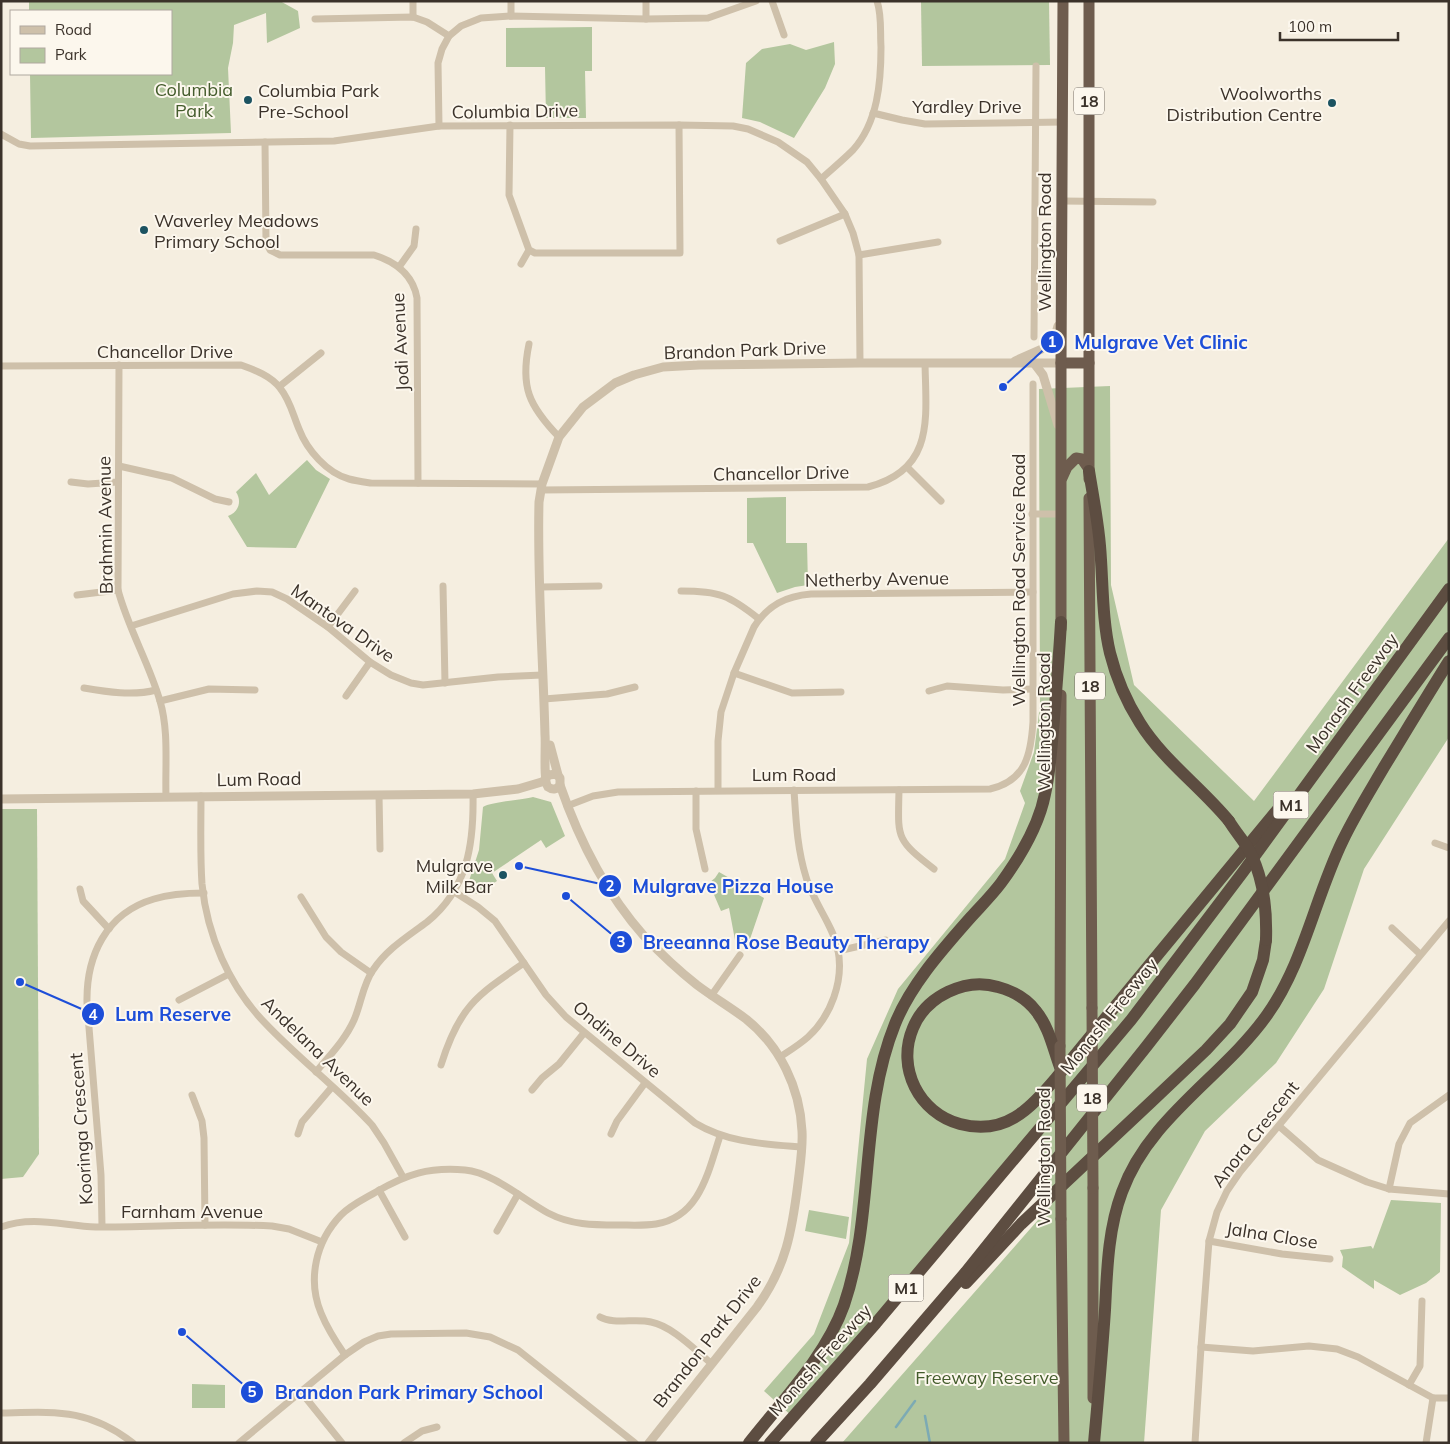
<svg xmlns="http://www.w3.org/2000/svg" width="1450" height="1444" font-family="Mulish,sans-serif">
<rect width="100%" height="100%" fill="#f5eee0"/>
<!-- green -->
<g fill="#b3c69e">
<polygon points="29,1 280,1 298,11 300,28 267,43 266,13 234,25 233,43 228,68 231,133 31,138 30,74 171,74 171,11 29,11"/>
<polygon points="921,1 1049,1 1050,65 922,66"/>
<polygon points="592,27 592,71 585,71 586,118 546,118 545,67 506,67 506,28"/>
<polygon points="834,42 835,64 825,88 794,138 760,122 742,118 746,63 762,49 790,44 806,50"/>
<polygon points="1110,386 1111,585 1134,685 1254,801 1449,538 1449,737 1364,869 1324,989 1276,1063 1205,1131 1161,1210 1144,1443 842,1443 1052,1204 1040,1130 793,1417 764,1391 814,1334 849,1243 867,1059 898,989 1005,859 1025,803 1020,791 1034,752 1040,705 1039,389"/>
<path d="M307,460l9,10 14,9 -34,69 -49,-1 -19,-31c11,-4 14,-15 8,-24l20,-19 13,22z"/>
<polygon points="786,497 786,543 807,543 808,585 795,587 777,593 753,543 747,543 747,498"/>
<path d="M533,797l18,5 14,34 -19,12 -5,-8 -49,33 5,8 -20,13 -8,-4 -1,-6 11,-34 4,-43c7,-5 40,-7 50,-10z"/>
<polygon points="1,809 37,809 39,1154 23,1177 1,1179"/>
<polygon points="719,872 764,898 749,942 744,940 735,940 729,908 721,911 709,883 715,878"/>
<polygon points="1391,1200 1441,1203 1440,1272 1426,1283 1400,1295 1374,1280 1374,1289 1342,1267 1343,1257 1340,1250 1371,1246 1373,1249"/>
<polygon points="809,1210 849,1217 846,1239 805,1231"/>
<polygon points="192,1384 225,1385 225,1408 192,1408"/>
</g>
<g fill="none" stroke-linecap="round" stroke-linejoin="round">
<!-- stream -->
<g stroke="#7caab4" stroke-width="2.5">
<polyline points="925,1416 930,1443"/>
<polyline points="896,1427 915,1401"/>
</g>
<!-- minor -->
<g stroke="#cec0aa" stroke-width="7">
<polyline points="413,1 413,17"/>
<polyline points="772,1 784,35"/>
<polyline points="511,16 511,1"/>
<polyline points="315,19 413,17 427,22 449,36"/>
<polyline points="646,19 646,1"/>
<polyline points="873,113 902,120 925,124 1062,122"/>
<polyline points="510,125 509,195 529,250 535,253 680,253 679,125"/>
<polyline points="439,126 438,63 442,49 449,36 461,26 481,18 511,16 646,19 708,18 756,1"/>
<polyline points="1,134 19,144 30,146 334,141 439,126 679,125 733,126 748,129 778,142 807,162 821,179 845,214 853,233 859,255 860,363"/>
<path d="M265,142l1,100 4,8 10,5h94c22,7 39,20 43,43l1,185"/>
<path d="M821,179c11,-10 22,-19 32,-29 25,-28 28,-68 28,-103 -1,-15 1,-31 -4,-46"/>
<polyline points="1062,201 1153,202"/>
<polyline points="780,241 845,214"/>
<polyline points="859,255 938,242"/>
<polyline points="521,264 529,250"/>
<polyline points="399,267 414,246 416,229"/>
<polyline points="1034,337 1036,66"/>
<path d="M529,344c-9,43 0,62 30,93"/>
<path d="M119,365l-1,225c10,38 31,73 42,111 9,30 5,65 6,96"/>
<path d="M1,366l240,-1c14,5 30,11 39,23 10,12 13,27 19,41 8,21 28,44 50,50 7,2 15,3 22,4l171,1"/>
<polyline points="280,386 321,353"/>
<polyline points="119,466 172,478 215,499 229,502"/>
<polyline points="908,468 941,501"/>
<polyline points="71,482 88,484 118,482"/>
<path d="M541,490l327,-3c67,-17 58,-69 57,-124"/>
<polyline points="1032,514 1061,514"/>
<polyline points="443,586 445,683"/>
<polyline points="541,587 599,586"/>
<path d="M681,591c38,0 48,4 78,28"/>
<polyline points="77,595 118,590"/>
<polyline points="131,626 233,594 257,591 272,592 287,599 328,627 370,662 391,675 411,683 423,685 498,677 542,675"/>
<polyline points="328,627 355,591"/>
<polyline points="734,673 792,693 841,692"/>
<path d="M84,688c23,4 49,8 72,2"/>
<polyline points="929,691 947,686 1003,690 1033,689"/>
<polyline points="346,696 370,662"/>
<polyline points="544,699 607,694 635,687"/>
<polyline points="160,701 209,689 255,690"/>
<path d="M718,790v-49l3,-29 13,-39 20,-46c14,-22 32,-31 57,-33l222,-2"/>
<path d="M899,790c-1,48 -4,49 35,79"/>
<polyline points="696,791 696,829 705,869"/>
<polyline points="379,795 380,849"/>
<path d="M201,796c0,29 -1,59 1,88 5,51 27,102 63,139 34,36 74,66 107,102l12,18 19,34"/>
<path d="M567,806l26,-10 25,-4 372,-3c36,-8 41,-35 43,-67v-338"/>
<polyline points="1435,843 1449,848"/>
<polyline points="80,889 83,901 109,929"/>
<path d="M453,891l25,16 17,14 51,74 20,22 129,106c33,20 70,21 107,24"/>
<polyline points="301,897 326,937 341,952 371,973"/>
<polyline points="1392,928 1420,954"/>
<polyline points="838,951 886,940"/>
<polyline points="711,996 740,955"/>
<polyline points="179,1000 229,974"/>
<path d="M780,1057c9,-6 19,-12 28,-20 23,-21 36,-56 30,-87 -4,-23 -25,-48 -32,-73 -9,-29 -10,-57 -12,-87"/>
<path d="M441,1065c18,-58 35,-69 83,-102"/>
<path d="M316,1072c14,-17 29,-32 38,-52 7,-16 9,-36 19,-50 14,-21 34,-33 54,-48 41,-33 47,-79 46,-128"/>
<polyline points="532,1090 542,1078 559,1064 584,1033"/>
<polyline points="192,1095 202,1121 204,1138 205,1225"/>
<polyline points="1279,1126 1318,1160 1367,1182 1389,1189 1449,1194"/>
<polyline points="298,1134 302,1122 332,1087"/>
<polyline points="611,1134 617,1121 645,1083"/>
<polyline points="1389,1189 1399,1144 1410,1123 1449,1095"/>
<polyline points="379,1190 405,1237"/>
<path d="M102,1226l-1,-51 -14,-172c-1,-47 19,-90 67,-104 16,-5 33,-6 50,-6"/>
<path d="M1,1227c32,-12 63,-1 95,0 59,0 118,-4 176,-1l17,3 33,13"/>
<polyline points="497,1231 518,1194"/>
<polyline points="1209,1241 1282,1254 1330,1259"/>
<path d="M600,1317c14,8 35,1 51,5 21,4 44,28 61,42"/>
<polyline points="1201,1347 1253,1351 1309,1346 1337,1349 1358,1357 1433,1398 1449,1398"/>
<path d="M345,1355c-9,-13 -18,-27 -24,-42 -14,-34 -5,-72 20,-98 10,-10 23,-16 35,-23 31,-18 52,-25 89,-22 27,2 59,30 83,43 23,12 45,12 70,12 12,0 25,1 38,-1 44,-7 52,-52 64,-88"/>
<polyline points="1409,1385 1420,1366 1422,1301"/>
<polyline points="301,1392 342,1443"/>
<path d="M1,1413c54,-1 87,-5 132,30"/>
<polyline points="239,1443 345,1355 364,1342 378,1336 391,1334 466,1333 490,1337 518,1350 635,1443"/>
<polyline points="404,1443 422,1431 437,1427"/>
<polyline points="1195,1443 1201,1347 1209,1241 1217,1212 1227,1191 1240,1172 1449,921"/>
<polyline points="1426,1443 1433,1398"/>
</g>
<!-- tertiary -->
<g stroke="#cec0aa" stroke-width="9">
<polyline points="1015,361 1044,348 1054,340 1058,326"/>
<polyline points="1034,363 1043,375 1058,425"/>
<polyline points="550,745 558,775"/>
<path d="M545,779l4,-4 7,-1 4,4v7c-3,5 -8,5 -12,2 -5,-6 -2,-42 -3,-52 -2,-78 -8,-156 -6,-233l3,-18 17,-47 24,-30 32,-24 19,-8 29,-8 36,-2 161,-2h201"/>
<path d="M560,785c19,55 45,107 84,151 16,17 34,34 53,49 16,12 33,22 49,34 34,27 54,69 56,112 1,17 -2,35 -4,52 -6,48 -12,84 -41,124l-108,136"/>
<polyline points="1,799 473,794 518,789 545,781"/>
</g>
<!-- trunk -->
<g stroke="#6e5c4e" stroke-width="11">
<polyline points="1089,1 1089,479"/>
<polyline points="1061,363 1089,363"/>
<polyline points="1062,478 1067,467 1076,458 1082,459 1089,469"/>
<polyline points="1089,498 1092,1008"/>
<polyline points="1061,629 1061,363 1063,1"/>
<polyline points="1060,1046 1061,695"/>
<polyline points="1093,1188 1093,1398"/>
<polyline points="1061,1219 1064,1443"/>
</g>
<!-- motorway -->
<g stroke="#5d4d41" stroke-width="12">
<path d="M1089,471c4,25 9,50 11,75 3,34 2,74 10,107 6,24 16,48 30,70 23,37 61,64 89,98"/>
<path d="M1060,1067c-7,-19 -11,-40 -24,-56 -9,-12 -23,-20 -38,-24 -32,-10 -72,9 -85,41 -17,40 6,85 47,96 45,12 70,-15 96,-46l232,-281"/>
<polyline points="966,1283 1021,1224 1151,1102 1206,1050 1230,1024 1252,992 1263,960 1266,940"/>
<path d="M749,1443c33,-42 77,-87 95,-138 31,-91 15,-192 51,-281 16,-40 48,-75 76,-107 10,-11 21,-22 30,-34 19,-26 38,-58 44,-89 5,-21 6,-43 8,-64 3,-36 6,-72 8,-108"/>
<polyline points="770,1443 876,1323 1131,1020 1243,872 1449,589"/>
<polyline points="816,1443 870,1384 966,1272 1146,1047 1195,984 1449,638"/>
<path d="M1094,1443c4,-44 8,-89 11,-133 2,-39 3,-81 17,-118 27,-75 101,-115 145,-177 37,-52 48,-118 76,-175 12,-25 27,-49 41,-73 22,-36 43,-71 65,-106"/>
</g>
<!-- trunk-bridge -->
<g stroke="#6e5c4e" stroke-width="11">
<polyline points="1092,1008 1093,1188"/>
<polyline points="1060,1046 1061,1219"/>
</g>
<!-- motorway-bridge -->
<path stroke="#5d4d41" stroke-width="12" d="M1229,821c6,10 14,19 20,29 15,28 18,59 17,90"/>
</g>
<!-- markers -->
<g fill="#1c5361" stroke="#fcf7ed" stroke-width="2">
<circle cx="248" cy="100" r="5"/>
<circle cx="1332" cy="103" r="5"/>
<circle cx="144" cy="230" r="5"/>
<circle cx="503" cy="875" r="5"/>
</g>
<g text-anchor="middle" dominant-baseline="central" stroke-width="4" stroke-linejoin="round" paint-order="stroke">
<!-- shield labels -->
<g fill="#fcf7ed" stroke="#756d64" stroke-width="1">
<rect x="1074" y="87.5" width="30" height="27" rx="4"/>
<rect x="1075" y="672.5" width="30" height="27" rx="4"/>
<rect x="1273.5" y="791.5" width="35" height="27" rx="4"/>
<rect x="1077" y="1084.5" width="30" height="27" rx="4"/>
<rect x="888.5" y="1274.5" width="35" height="27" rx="4"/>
</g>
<g font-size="16" font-weight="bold" fill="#3b322a">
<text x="1089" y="101">18</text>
<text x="1090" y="686">18</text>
<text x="1291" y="805">M1</text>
<text x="1092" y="1098">18</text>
<text x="906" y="1288">M1</text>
</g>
<!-- park labels -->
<g font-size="18" fill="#445c2c" stroke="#fcf7ed">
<text x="194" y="89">Columbia<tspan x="194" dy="21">Park</tspan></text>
<text x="987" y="1377">Freeway Reserve</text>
</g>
<!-- poi labels -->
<g font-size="18" fill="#3b322a" stroke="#fcf7ed" text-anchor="start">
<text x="258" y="90">Columbia Park<tspan x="258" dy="21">Pre-School</tspan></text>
<text x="1322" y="93" text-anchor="end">Woolworths<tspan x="1322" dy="21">Distribution Centre</tspan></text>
<text x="154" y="220">Waverley Meadows<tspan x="154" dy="21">Primary School</tspan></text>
<text x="493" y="865" text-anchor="end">Mulgrave<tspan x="493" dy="21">Milk Bar</tspan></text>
</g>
<!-- street labels -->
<g font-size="18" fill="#3b322a" stroke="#fcf7ed">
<text x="967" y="106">Yardley Drive</text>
<text transform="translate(515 111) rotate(-1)">Columbia Drive</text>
<text transform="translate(1044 242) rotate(-90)">Wellington Road</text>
<text transform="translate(400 342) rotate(-93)">Jodi Avenue</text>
<text transform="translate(745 350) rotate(-2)">Brandon Park Drive</text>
<text x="165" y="351">Chancellor Drive</text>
<text transform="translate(781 473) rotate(-1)">Chancellor Drive</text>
<text transform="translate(105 525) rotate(-91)">Brahmin Avenue</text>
<text transform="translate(877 579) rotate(-1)">Netherby Avenue</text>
<text transform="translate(1018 580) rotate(-90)">Wellington Road Service Road</text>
<text transform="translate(343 623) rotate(35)">Mantova Drive</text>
<text transform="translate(1352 693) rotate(-54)">Monash Freeway</text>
<text transform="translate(1043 722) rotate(-90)">Wellington Road</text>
<text x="794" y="774">Lum Road</text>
<text transform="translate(259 779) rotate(-1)">Lum Road</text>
<text transform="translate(1109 1016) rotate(-51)">Monash Freeway</text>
<text transform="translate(617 1039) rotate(40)">Ondine Drive</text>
<text transform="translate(318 1051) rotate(44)">Andelana Avenue</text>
<text transform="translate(81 1129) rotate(-94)">Kooringa Crescent</text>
<text transform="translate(1255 1134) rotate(-52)">Anora Crescent</text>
<text transform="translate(1043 1157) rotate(-90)">Wellington Road</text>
<text x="192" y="1211">Farnham Avenue</text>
<text transform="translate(1272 1235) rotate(9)">Jalna Close</text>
<text transform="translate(707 1341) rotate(-52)">Brandon Park Drive</text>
<text transform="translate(820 1360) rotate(-48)">Monash Freeway</text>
</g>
</g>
<!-- callouts -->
<path fill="none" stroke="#1d4ed8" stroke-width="2" d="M1003 387L1052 342M519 866L610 886M566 896L621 942M20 982L93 1014M182 1332L252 1392"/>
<g fill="#1d4ed8" stroke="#fcf7ed" stroke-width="2">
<circle cx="1003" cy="387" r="5"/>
<circle cx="519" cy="866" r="5"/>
<circle cx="566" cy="896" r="5"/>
<circle cx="20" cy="982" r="5"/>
<circle cx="182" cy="1332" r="5"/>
<circle cx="1052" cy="342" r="12"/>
<circle cx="610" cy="886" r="12"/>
<circle cx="621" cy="942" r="12"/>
<circle cx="93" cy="1014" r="12"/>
<circle cx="252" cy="1392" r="12"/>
</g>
<g font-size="15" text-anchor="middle" font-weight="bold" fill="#fff">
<text x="1052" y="347">1</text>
<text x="610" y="891">2</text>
<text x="621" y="947">3</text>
<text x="93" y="1020">4</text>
<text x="252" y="1397">5</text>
</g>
<g font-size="19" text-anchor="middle" font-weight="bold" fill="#1d4ed8" stroke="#fcf7ed" stroke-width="4" stroke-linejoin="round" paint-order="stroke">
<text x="1161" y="349">Mulgrave Vet Clinic</text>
<text x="733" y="893">Mulgrave Pizza House</text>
<text x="786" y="949">Breeanna Rose Beauty Therapy</text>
<text x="173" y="1021">Lum Reserve</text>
<text x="409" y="1399">Brandon Park Primary School</text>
</g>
<!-- border -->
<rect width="1450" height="1444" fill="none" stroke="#3b322a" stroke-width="5"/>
<!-- legend -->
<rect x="10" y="10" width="162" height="65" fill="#fcf7ed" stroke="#afa89f"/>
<rect x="20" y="26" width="25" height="8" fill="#cec0aa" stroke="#afa89f"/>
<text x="55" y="35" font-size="15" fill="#3b322a">Road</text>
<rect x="20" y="48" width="25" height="15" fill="#b3c69e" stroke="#afa89f"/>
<text x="55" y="60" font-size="15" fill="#3b322a">Park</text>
<!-- scale -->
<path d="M1280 32v8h118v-8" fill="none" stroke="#3b322a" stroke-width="2.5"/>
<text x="1288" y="32" font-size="15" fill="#3b322a" stroke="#fcf7ed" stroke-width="4" paint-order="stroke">100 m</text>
</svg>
